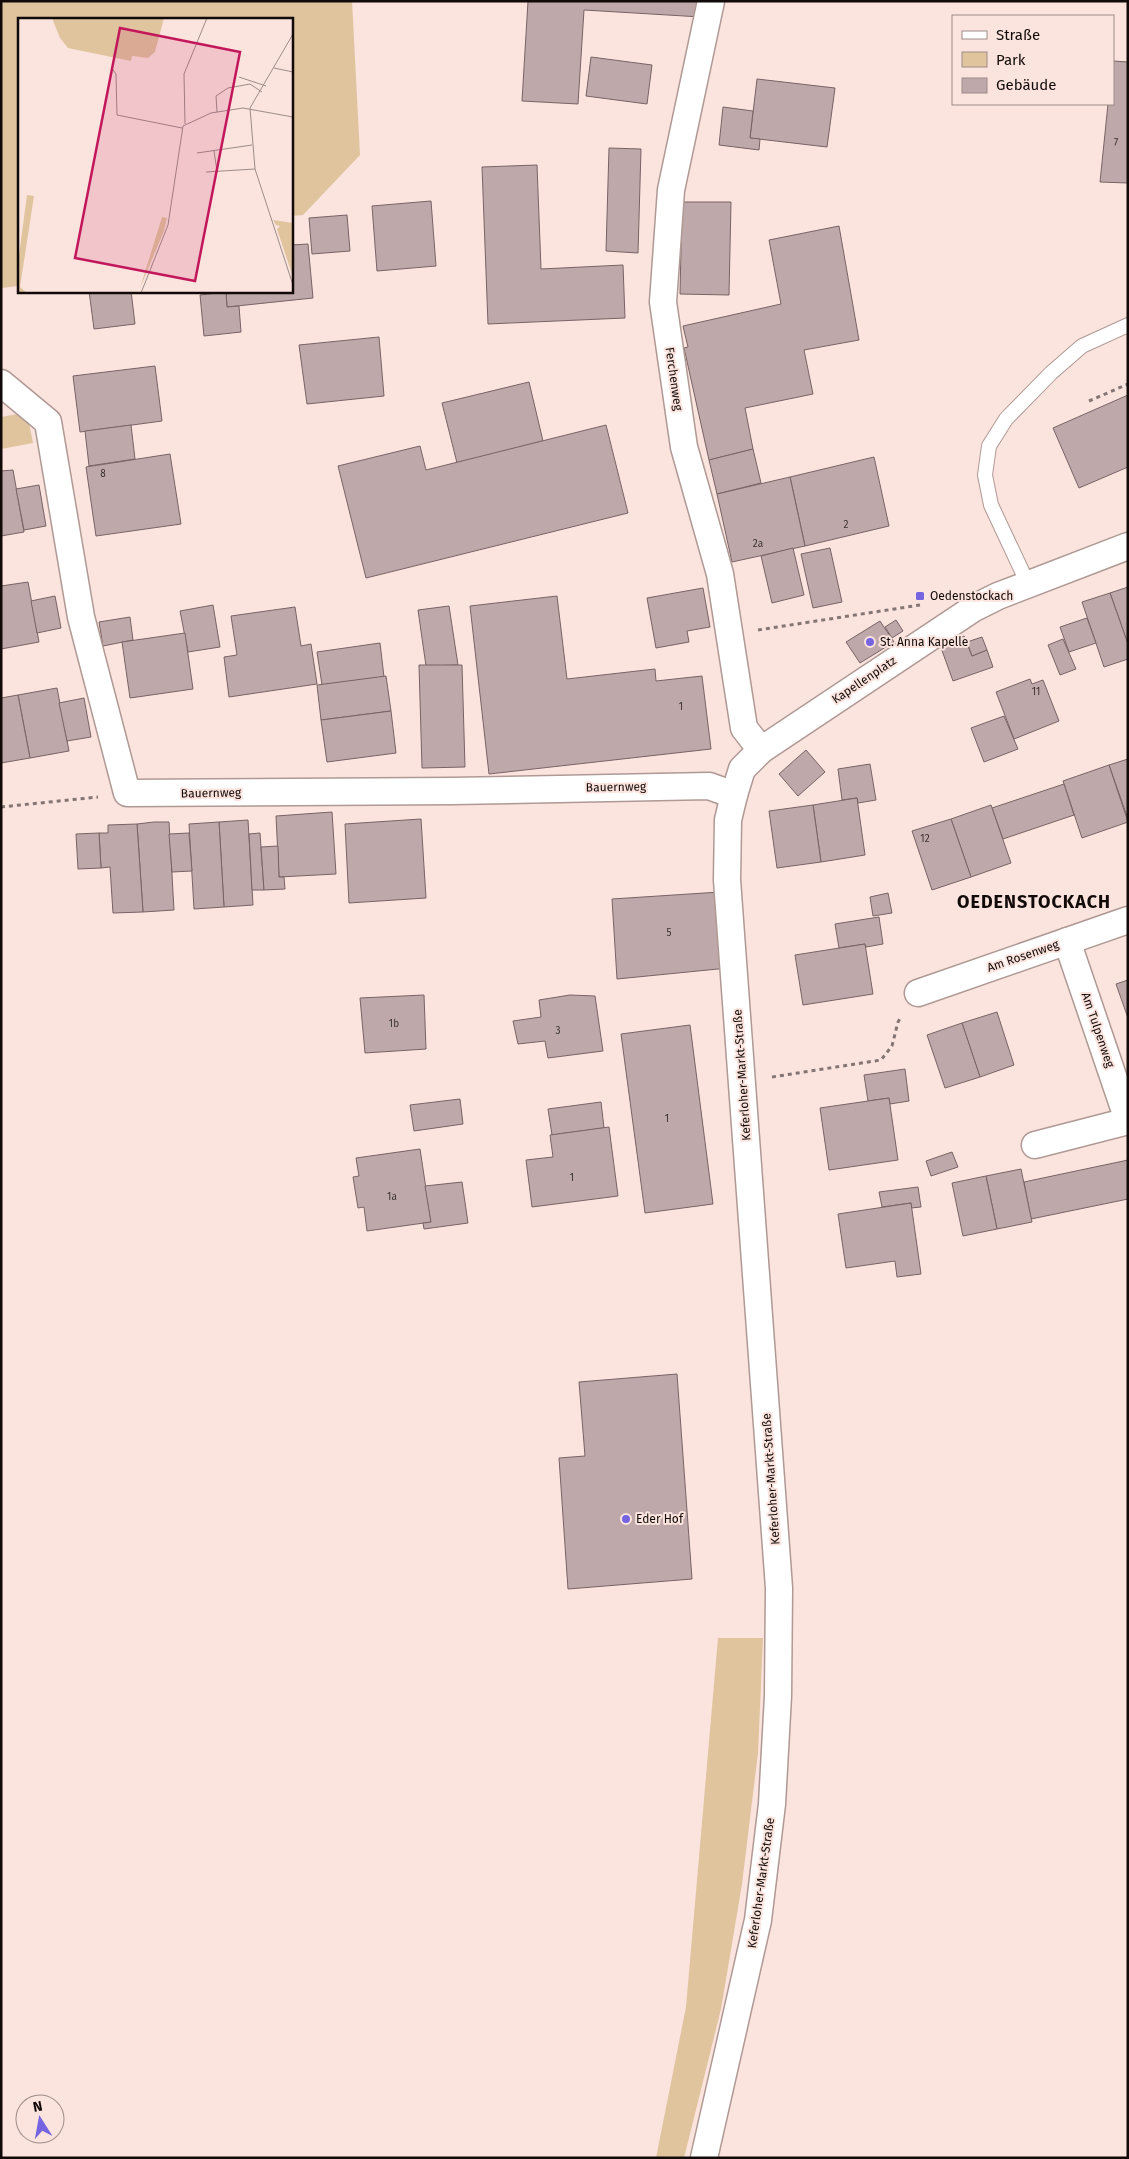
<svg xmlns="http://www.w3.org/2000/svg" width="1129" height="2159" font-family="'Fira Sans',sans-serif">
<rect width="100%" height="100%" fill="#fbe3de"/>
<!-- green -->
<g fill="#dfc49e">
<polygon points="1,1 352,1 360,155 303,215 291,216 291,19 19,19 19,286 1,288"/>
<polygon points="17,414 28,418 33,443 1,449 1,417"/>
<polygon points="718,1638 763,1638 758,1753 742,1884 721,2009 684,2158 656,2158 686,2007"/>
</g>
<!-- building -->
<g fill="#bfa8aa" stroke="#786365">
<polygon points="528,1 702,1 701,17 584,10 578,104 522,101"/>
<polygon points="591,57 652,65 647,104 586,96"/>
<polygon points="1113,61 1128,62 1128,183 1100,182 1108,104 1113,104"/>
<polygon points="757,79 835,88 827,147 750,138"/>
<polygon points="723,107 753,111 750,138 760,139 759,150 719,145"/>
<polygon points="609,148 641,149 638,253 606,251"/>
<polygon points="537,165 541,269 623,265 625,318 488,324 482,167"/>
<polygon points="431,201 436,266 377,271 372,206"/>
<polygon points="682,202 731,202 729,295 680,294"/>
<polygon points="347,215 350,251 312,254 309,218"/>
<polygon points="839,226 859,340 804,350 813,394 745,408 753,449 709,460 684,348 688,347 683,326 781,304 769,240"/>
<polygon points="308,244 313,298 227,307 226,291 291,291 291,245"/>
<polygon points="89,291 131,291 135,324 94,329"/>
<polygon points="226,292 227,307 239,306 241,332 204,336 200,295"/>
<polygon points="379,337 384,396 307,404 299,345"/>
<polygon points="155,366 162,421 80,432 73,376"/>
<polygon points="529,382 543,441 457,463 442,403"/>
<polygon points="1128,395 1128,467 1079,488 1053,428"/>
<polygon points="131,425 135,459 89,466 85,431"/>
<polygon points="606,425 628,513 366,578 338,466 420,446 426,470"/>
<polygon points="753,449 761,483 717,494 709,460"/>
<polygon points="170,454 181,524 96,536 86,467"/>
<polygon points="874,457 889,526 805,546 790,477"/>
<polygon points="13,470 24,532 1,536 1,471"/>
<polygon points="790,477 805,546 732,562 717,494"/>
<polygon points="39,485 46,526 24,530 16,489"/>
<polygon points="793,548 804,595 772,603 761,556"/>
<polygon points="830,548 842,602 813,608 801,554"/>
<polygon points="28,582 39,642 1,649 1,586"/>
<polygon points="1128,587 1128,644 1110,593"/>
<polygon points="703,588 710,627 687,631 689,642 656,648 647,598"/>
<polygon points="1110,593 1128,644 1128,659 1104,667 1082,602"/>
<polygon points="55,596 61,628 37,633 31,601"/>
<polygon points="557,596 567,679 655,669 656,681 702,676 711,749 489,774 470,606"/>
<polygon points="213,605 220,647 188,652 180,611"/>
<polygon points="449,606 458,665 426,666 418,610"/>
<polygon points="295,607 301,646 311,644 317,684 229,697 224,657 237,655 231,616"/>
<polygon points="130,617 133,640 103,646 99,622"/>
<polygon points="1087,618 1096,643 1069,652 1060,627"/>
<polygon points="896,620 903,631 892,638 885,627"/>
<polygon points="880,621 894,642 860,663 846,642"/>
<polygon points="185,633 193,689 130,698 122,642"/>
<polygon points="964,636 972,656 987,650 993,667 953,681 940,645"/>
<polygon points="982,637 987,650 972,656 967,642"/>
<polygon points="1063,639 1076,669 1060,675 1048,645"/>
<polygon points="380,643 384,677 322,685 317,652"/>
<polygon points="419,665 462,665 465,767 422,768"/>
<polygon points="386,676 391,711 321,720 317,685"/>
<polygon points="1030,679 1032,684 1043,680 1059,721 1014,739 996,692"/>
<polygon points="57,688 69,751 30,758 18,695"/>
<polygon points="18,695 30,758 1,763 1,698"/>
<polygon points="84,698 91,737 67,741 59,703"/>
<polygon points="391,711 396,753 327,762 321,720"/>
<polygon points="1004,716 1018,749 984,762 971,728"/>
<polygon points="806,750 825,772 798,796 779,774"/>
<polygon points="1128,759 1128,819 1109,765"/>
<polygon points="870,764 876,800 858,803 857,798 842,800 838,769"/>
<polygon points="1109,765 1128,822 1082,838 1063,781"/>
<polygon points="1064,784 1074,815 1003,839 992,808"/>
<polygon points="857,798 865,855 821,862 813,805"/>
<polygon points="813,805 821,862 777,868 769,811"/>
<polygon points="991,805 1011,863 971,877 951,819"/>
<polygon points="332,812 336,874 279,877 276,816"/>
<polygon points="421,819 426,898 349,903 345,824"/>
<polygon points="951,819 971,877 932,890 912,831"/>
<polygon points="248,820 253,905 224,907 219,822"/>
<polygon points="154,822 169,822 174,910 143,912 137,824"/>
<polygon points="219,822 224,907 194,909 189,824"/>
<polygon points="137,824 143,912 113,913 110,867 101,868 99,833 108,833 108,825"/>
<polygon points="99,833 101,868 78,869 76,834"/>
<polygon points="189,833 192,871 172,872 169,834"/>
<polygon points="260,833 264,890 252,890 249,834"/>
<polygon points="278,846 279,877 284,877 285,889 264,890 261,847"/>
<polygon points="720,892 728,968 617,979 612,899"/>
<polygon points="888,893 892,913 873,916 870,897"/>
<polygon points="879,917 883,944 866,947 865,944 839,948 835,924"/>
<polygon points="865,944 873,994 803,1005 795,955"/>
<polygon points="1128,980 1128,1018 1116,984"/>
<polygon points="424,995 426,1049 365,1053 360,998"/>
<polygon points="570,995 595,996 603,1051 548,1058 545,1041 518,1044 513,1021 541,1017 539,1000"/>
<polygon points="997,1012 1014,1065 980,1077 962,1023"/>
<polygon points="962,1023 980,1077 945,1088 927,1035"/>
<polygon points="690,1025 713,1204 645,1213 621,1034"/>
<polygon points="905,1069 909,1101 890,1104 889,1098 868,1101 864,1075"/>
<polygon points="889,1098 898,1160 829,1170 820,1108"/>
<polygon points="460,1099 463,1124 414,1131 410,1105"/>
<polygon points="601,1102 604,1128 552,1135 548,1109"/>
<polygon points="609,1127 618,1196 532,1207 526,1160 553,1157 550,1135"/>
<polygon points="420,1149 431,1222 367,1231 364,1207 358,1208 353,1177 359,1176 356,1158"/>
<polygon points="952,1152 958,1167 931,1176 926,1161"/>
<polygon points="1128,1160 1128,1199 1031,1219 1024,1182"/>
<polygon points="1021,1169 1032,1222 997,1229 986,1176"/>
<polygon points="986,1176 997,1229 963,1236 952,1183"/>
<polygon points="462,1182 468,1223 424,1229 423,1223 431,1222 425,1186"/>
<polygon points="918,1187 921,1207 911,1208 911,1203 882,1207 879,1192"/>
<polygon points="911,1203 921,1274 897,1277 895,1261 846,1268 838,1214"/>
<polygon points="677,1374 692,1579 568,1589 559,1458 585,1456 579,1382"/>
</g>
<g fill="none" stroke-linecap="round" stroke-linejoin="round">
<defs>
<polyline id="lane" points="1028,584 991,505 985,475 989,446 1006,419 1051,373 1082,346 1128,325"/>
<g id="street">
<polyline points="711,1 671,190 663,302 684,447 720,574 744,728 761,750"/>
<polyline points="1,383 48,422 81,617 127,793 453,791 709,786 734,795"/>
<polyline points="1067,941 1128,1120"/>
<polyline points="918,993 1128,920"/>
<polyline points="1035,1145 1128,1121"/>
<polyline points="704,2158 758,1920 772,1804 778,1696 779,1588 727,880 728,820 734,795 742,769 761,750 974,608 998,596 1128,546"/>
</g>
</defs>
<!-- lane casing -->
<use href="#lane" stroke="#af9994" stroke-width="16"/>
<!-- street casing -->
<use href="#street" stroke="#af9994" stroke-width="29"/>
<!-- path -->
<g stroke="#867673" stroke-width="3" stroke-dasharray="4 4" stroke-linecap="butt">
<polyline points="1089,401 1128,384"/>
<polyline points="758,630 920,605"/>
<polyline points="1,807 98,797"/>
<polyline points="772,1077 881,1060 892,1046 898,1022 901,1017"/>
</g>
<!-- lane -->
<use href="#lane" stroke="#fff" stroke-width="14"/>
<!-- street -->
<use href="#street" stroke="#fff" stroke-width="26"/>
</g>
<!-- markers -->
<g fill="#7565e0" stroke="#fbe3de" stroke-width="2">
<rect x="915" y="591" width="10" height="10" rx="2.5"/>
<circle cx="870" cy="642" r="5"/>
<circle cx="626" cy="1519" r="5"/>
</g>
<g text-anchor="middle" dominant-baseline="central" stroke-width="4" stroke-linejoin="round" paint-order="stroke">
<!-- number labels -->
<g font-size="10" fill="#3c3230">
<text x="1116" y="143">7</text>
<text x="103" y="474">8</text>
<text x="846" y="525">2</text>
<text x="758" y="544">2a</text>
<text x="1036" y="692">11</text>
<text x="681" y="707">1</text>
<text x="925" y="839">12</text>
<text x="669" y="933">5</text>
<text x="394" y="1024">1b</text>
<text x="558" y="1031">3</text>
<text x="667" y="1119">1</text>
<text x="572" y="1178">1</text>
<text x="392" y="1197">1a</text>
</g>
<!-- street labels -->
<g font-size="12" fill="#110a08" stroke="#fbe3de">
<text transform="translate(674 379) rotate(82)">Ferchenweg</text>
<text transform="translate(864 680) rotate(-34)">Kapellenplatz</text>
<text transform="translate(616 787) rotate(-1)">Bauernweg</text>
<text transform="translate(211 793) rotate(-1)">Bauernweg</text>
<text transform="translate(1023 956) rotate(-19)">Am Rosenweg</text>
<text transform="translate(1098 1030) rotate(71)">Am Tulpenweg</text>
<text transform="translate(742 1075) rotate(-94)">Keferloher-Markt-Straße</text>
<text transform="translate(771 1479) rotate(-94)">Keferloher-Markt-Straße</text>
<text transform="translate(761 1883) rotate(-82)">Keferloher-Markt-Straße</text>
</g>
<!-- poi labels -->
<g font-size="12" fill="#110a08" stroke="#fbe3de" text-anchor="start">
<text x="930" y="596">Oedenstockach</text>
<text x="880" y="642">St. Anna Kapelle</text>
<text x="636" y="1519">Eder Hof</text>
</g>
<!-- district labels -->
<g font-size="18" font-weight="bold" letter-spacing="1" fill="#110a08" stroke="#fbe3de">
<text x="1034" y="902">OEDENSTOCKACH</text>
</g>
</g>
<!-- overview -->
<g transform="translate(18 18)">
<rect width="275" height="275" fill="#fbe3de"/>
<path d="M34,0h112l-9,34 -7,6 -16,-2 -1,5 -63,-13 -8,-10zM9,177l7,1 -14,91 7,6h-9v-30zM144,199l5,1 -3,13 -24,57zM255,202l20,3v54l-16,-48 3,-3 -4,-1z" fill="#dfc49e"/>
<path fill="none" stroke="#9d8c88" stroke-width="1" d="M93,49l5,7 1,41 65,13M256,50l19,4M221,59l27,9M232,90l5,61 38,116M232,90l43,-74M199,94l-1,-16 12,-8 22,-4 12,8M167,106l-1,-50 23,-56M196,133l3,20M179,135l55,-8M188,154l49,-3M123,275l27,-68 15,-99 28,-13 32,-5 50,9"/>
<path fill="#c2185b" fill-opacity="0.15" stroke="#c2185b" stroke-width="2.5" d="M102,10l120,24 -45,229 -120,-23z"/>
<rect width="275" height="275" fill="none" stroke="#110a08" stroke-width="2.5"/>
</g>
<!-- border -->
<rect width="1129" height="2159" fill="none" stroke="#110a08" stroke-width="5"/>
<!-- legend -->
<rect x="952" y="15" width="162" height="90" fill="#fbe3de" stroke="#9d8c88"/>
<rect x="962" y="31" width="25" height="8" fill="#ffffff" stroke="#9d8c88"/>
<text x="996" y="40" font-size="15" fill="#110a08">Straße</text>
<rect x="962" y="52" width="25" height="15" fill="#dfc49e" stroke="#9d8c88"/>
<text x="996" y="65" font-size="15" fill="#110a08">Park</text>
<rect x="962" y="78" width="25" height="15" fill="#bfa8aa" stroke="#9d8c88"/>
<text x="996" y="90" font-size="15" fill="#110a08">Gebäude</text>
<!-- north arrow -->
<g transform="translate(40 2119) rotate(349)"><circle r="24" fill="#fbe3de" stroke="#9d8c88"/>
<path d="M0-4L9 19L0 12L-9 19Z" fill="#7565e0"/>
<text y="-8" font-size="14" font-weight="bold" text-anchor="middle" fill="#110a08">N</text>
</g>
</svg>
